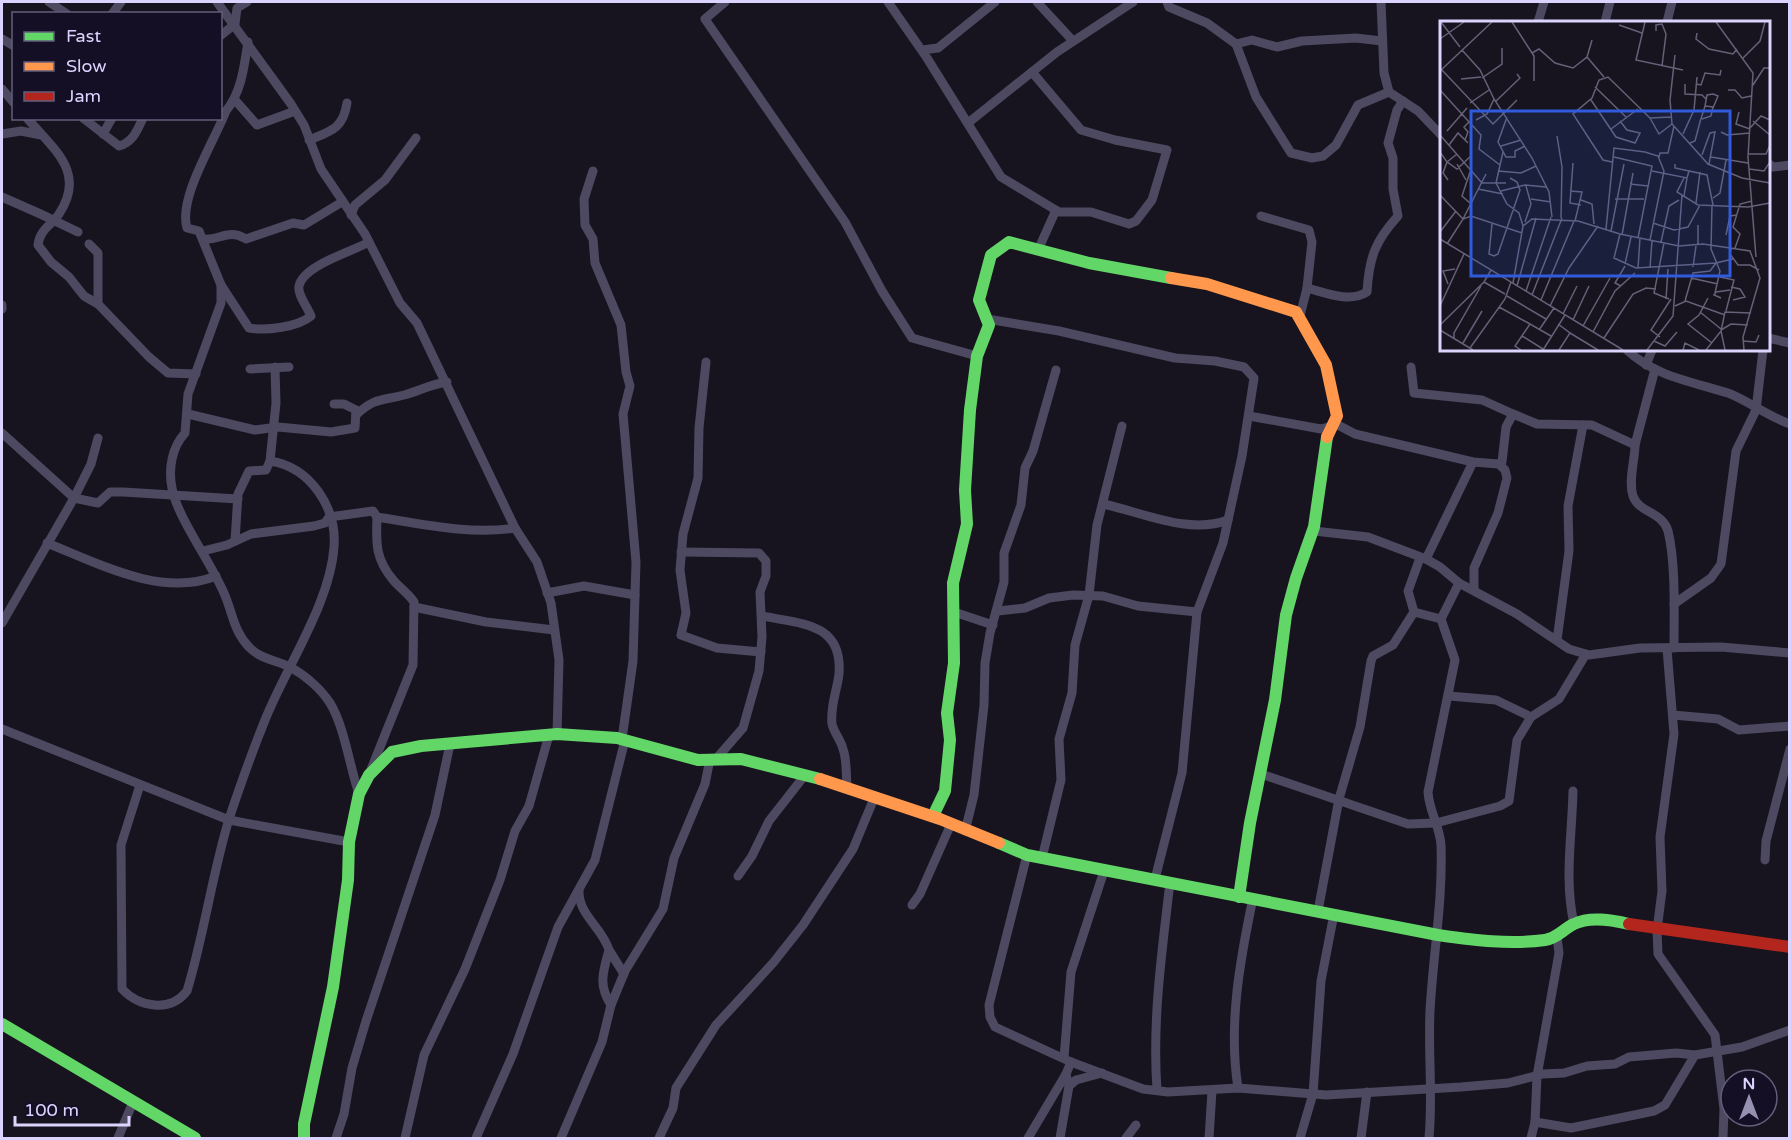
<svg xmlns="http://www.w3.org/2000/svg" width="1791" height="1140" font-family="'Varela Round',sans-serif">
<rect width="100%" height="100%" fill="#17141f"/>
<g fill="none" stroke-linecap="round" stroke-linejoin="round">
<!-- street -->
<g stroke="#4c4960" stroke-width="9">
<polyline points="49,2 67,14"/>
<polyline points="217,2 291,104 304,125 321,169 365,234 400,303 417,323 515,528 537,562 551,603 559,660 557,734"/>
<polyline points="725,2 705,19 845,222 882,291 912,338 977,356"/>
<polyline points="888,2 927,58 1001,177 1059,212 1091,212 1129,224 1136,221 1152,200 1167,150 1115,140 1081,130 1032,72"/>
<polyline points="1037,2 1073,41"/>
<polyline points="1167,2 1169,7 1207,23 1236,44 1252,40 1277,47 1302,41 1356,38 1382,41"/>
<polyline points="1381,2 1384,73 1389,92 1418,111 1442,136"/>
<polyline points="112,14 121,2"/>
<polyline points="1538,22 1544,2"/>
<polyline points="1605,22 1610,2"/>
<polyline points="1667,22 1672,2"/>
<polyline points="220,36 235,24 237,8 247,2"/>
<polyline points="2,39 14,46"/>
<path d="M248,42c-4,24 -6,49 -22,69 -12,31 -48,87 -39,117l12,3 22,54 28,43c17,3 49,-1 62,-12 -3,-8 -14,-22 -12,-30 4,-21 55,-35 70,-44"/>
<polyline points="1236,44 1256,97 1291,153 1312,158 1323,156 1336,145 1358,105 1389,92"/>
<polyline points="922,50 938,48 995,2"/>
<polyline points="2,89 14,103"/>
<polyline points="235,100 257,125 295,111"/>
<path d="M27,118c26,31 60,54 32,96 -8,12 -19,15 -21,31l13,17 18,15 15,19 14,8 51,53 19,16 28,1"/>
<path d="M83,118l36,28c14,-4 18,-15 24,-28"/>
<polyline points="968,123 1057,52 1133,2"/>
<polyline points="2,134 21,131 41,135"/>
<polyline points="103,134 112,118"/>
<path d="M309,140c22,-9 34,-11 38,-37"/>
<polyline points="1768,163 1773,167 1790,165"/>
<polyline points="593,171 584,199 585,225 593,239 595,263 621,325 626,372 630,386 623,414 636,562 633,661 622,739"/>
<path d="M2,197c26,11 50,22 76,35"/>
<polyline points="351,215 355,205 385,180 416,138"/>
<polyline points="1261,216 1309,230 1312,242 1307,288"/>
<path d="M203,239c17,2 25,-11 43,0l47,-16 11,2 38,-23"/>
<polyline points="89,244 98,253 98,304"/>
<polyline points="1038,250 1056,210"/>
<path d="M221,285v18l-33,91 -3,39c-13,14 -17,36 -13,55 5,30 42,78 54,110 7,18 9,35 23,49 11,12 27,13 41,20 15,8 31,22 40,36 14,22 20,65 29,91"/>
<polyline points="2,309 2,305"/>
<path d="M1300,316l7,-28c19,5 43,15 60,4 2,-34 8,-51 31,-76l-5,-27v-31l-5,-15 9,-33 6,-9"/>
<polyline points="987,319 1059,331 1175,358 1215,361 1244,367 1254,378 1242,456 1223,543 1197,612 1182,773 1155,879"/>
<polyline points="1768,338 1790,343"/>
<path d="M1627,350c27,26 66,32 101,43 19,7 39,23 62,31"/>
<polyline points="706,362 699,428 698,478 683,534 680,570 686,613 681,635 717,648 761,652"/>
<polyline points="1646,365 1652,350"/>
<polyline points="1411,367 1414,393 1482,400 1513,414"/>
<polyline points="250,369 289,367"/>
<polyline points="188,414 255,430 278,427 331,432 355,428 356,410 344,404 334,404"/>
<path d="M356,415c19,-18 26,-14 48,-20 15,-4 27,-11 43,-13"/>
<path d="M1249,416l72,13 17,-4 17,9 118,28 26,2 3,-2 4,-35 7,-13 24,10 55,1 43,20c0,15 -7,36 -2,51 6,17 30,16 35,35 8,32 6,83 6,117"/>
<polyline points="2,433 74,498 98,503 110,492 123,492 238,499"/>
<polyline points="1635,445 1655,369"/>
<polyline points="1473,462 1426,559 1440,567 1459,583 1517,614 1569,649 1589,655 1640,648 1721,647 1790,653"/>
<path d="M1103,504c39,8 85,31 125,16"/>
<polyline points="1314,531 1368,537 1426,559"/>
<polyline points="235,541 238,494 249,471 266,470 270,461 276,403 275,367"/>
<path d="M47,543c50,20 115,55 169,33"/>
<path d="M203,551l24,-6 24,-11 63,-8 11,-3 4,-6 44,-6 4,6c45,7 93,18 138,11"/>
<polyline points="681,552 759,553 766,561 766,576 760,592 762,637 759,671 743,728 716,759"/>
<polyline points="1474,590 1474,568 1498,513 1507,478 1505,470 1499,464"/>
<polyline points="547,593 584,586 635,595"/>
<polyline points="1674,604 1711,578 1721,564 1736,451 1756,410 1763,350"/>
<polyline points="414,607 486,622 554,630"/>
<polyline points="998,611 1025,608 1049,598 1073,595 1103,596 1138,606 1197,612"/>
<polyline points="954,612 993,625"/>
<polyline points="1414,612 1408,591 1420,558"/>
<path d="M762,616c38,8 81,6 77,58 -2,17 -9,32 -7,50 2,9 9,16 11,25 4,11 3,25 4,37"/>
<polyline points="2,623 74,498 91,464 98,438"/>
<polyline points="1557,640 1569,551 1568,506 1583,425"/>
<polyline points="1667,649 1674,734 1660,837 1662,891 1657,930 1658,954 1715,1035 1724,1109 1723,1138"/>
<polyline points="1449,696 1496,700 1531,717"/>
<polyline points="1673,715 1718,719 1739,730 1790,726"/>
<polyline points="2,729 229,820 349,842"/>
<path d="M370,772l43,-107 1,-63c-5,-8 -14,-14 -20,-21 -19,-22 -18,-38 -17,-64"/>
<polyline points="1261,774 1408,824 1436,823 1500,806 1509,801 1517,740 1531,717 1559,699 1586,654"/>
<path d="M140,785l-19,60 1,144c17,18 48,24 65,2 17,-56 25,-116 42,-172 11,-33 23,-67 36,-99 21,-53 65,-116 69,-173 3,-40 -24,-80 -64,-86"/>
<path d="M1573,791c-1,45 -9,89 1,133"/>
<polyline points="965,831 974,795 984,705 985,663 990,633 1004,582 1004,553 1021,505 1025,468 1033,451 1056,370"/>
<polyline points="1027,855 989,1005 990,1017 995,1027 1071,1062 1143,1089 1168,1092 1238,1088 1326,1095 1461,1087 1508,1083 1543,1074 1564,1073 1587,1066 1615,1064 1629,1057 1676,1053 1695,1055"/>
<polyline points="1042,858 1061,780 1059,739 1072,693 1075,645 1089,595 1097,525 1122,426"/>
<polyline points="1765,860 1766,841 1790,749"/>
<polyline points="738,876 752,856 769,821 805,775"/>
<path d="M579,890c-1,25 23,37 30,60 -6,22 -11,35 2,55"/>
<polyline points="912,905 920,894 951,824"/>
<polyline points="1318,911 1339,799 1360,727 1371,661 1373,656 1393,645 1414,612 1441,619"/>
<polyline points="609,950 624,974"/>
<polyline points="1064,1058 1071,972 1104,871"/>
<polyline points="1069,1086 1076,1080 1102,1073"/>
<path d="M1238,1088c-10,-63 2,-128 15,-190"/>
<path d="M1157,1090c-5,-70 5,-138 13,-208"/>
<polyline points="1535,1122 1537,1076 1559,953 1557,937"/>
<polyline points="118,1138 133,1102"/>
<polyline points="336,1138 344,1114 352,1068 366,1021 435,815 450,744"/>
<polyline points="405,1138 424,1055 465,969 500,880 515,831 529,806 549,735"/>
<polyline points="476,1138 513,1054 558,927 595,860 625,740"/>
<polyline points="561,1138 602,1042 611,1005 625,971 663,909 674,858 705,784 710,759"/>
<polyline points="659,1138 673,1108 676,1088 716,1025 773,963 803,925 853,849 875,796"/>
<polyline points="1028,1138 1066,1074"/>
<polyline points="1060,1138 1069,1086 1066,1074 1071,1062"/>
<polyline points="1126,1138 1136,1125"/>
<polyline points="1209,1138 1212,1091"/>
<polyline points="1300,1138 1313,1094 1321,981 1334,914"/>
<polyline points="1361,1138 1367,1092"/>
<path d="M1429,1138c4,-42 -1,-84 1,-127 3,-56 13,-110 11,-166 -1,-18 -12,-34 -13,-53l27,-132 -14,-41 18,-36"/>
<polyline points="1531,1138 1535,1122 1571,1128 1654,1111 1665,1105 1695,1055 1742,1047 1790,1030"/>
</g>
<!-- fast -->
<g stroke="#63d668" stroke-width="12">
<polyline points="933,816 945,791 950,740 947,713 954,663 953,583 967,524 965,490 970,410 977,356 989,325 979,300 991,255 1009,242 1089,263 1171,278"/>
<path d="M999,843l28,12 411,80c36,5 71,10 107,5 13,-2 18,-11 29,-16 16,-8 38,-4 55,0"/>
<polyline points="1239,897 1250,823 1275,700 1286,615 1296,578 1314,527 1327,437"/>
<polyline points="2,1024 195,1138"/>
<polyline points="304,1138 304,1124 333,987 348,880 349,842 359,794 369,775 392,752 421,746 557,734 617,738 698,760 741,759 820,779"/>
</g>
<!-- slow -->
<g stroke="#ff974d" stroke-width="12">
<polyline points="1171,278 1207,284 1296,312 1326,365 1337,416 1327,437"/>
<polyline points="820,779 940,819 999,843"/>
</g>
<!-- jam -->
<polyline stroke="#b3261e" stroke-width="12" points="1629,924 1790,947"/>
</g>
<!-- overview -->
<g transform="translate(1440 21)">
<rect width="330" height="330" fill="#17141f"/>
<path fill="none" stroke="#656178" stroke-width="1.5" d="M1,1l19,25M72,1l22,34v25M205,1l-9,38 47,10M276,1l37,51 -5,84 8,100M179,4l23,8M216,10v-6l6,-1 4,10 -4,32M257,12l-1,6 13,10 24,5 4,-5M0,18l24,-17M22,29l18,20 14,29 38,59 17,34 3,25M92,32l7,-4 16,14 18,5 14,-11 5,-17M235,34l-5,45 2,24 36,40 34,14 28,5M147,36l17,20M303,37l17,-17 5,-19M1,48l52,55 24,-24M0,50l52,-49M42,57l20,-14v-16M21,58l20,-2M245,63v10l17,1 4,4M256,63l5,1 4,-12 15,2 1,-5M313,64l11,-17h6M155,66l31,30M0,69l41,45 -2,14 21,16M288,69h7l7,8 9,-2M151,79l25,37 19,6 5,-10 -13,-3 -7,-9M55,81l25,-24 -3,-4M30,82l19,-13M265,85l2,-11 6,-1 5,2 -5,12M299,91l-3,12 14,5M67,96l-9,25 8,15h9v-6l10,-5M210,97l9,16 13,-10M36,99l11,-6 7,-15M313,100l17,14M310,107l11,-12 9,4M171,108l27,-20M7,110l20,-23M281,111l6,3 23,-2M243,113l11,-24 3,-33M0,114l42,48h24M117,115l5,31 -1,51M25,119l3,-8 -4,-5 5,-5M250,122l5,-2 5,-19 5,-16 8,1 -2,9 -9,3M9,124l9,-12 10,10M61,125l20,-6M0,131l7,10 10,-8M63,131l-7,31 11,21 12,9 4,13M308,133h18l4,-9M262,134l8,-22 5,-1 -6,32M174,136l38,9 -14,72M219,136l1,-4h8l6,-27M271,136l37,6M172,141l-9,-2 -30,-46 19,-16 7,-18 9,-3 42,41 21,-1M133,142l-3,40 11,2M17,143l9,16M235,143v4l14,3M309,148l15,2 6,-9M58,150l23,2 15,-7M212,150l35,7 2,-7 18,4 6,30M30,151l-8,24 8,7M244,157l-7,14 21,13 50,2 22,-4M8,159l-5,-7 4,-11 10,7 15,-14M190,163l18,2M38,168l25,5M61,170l24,-6 21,2M130,170l12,1 -7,29M0,174l23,24 23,-45M244,175l3,-18M273,177l7,-5 6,-33M91,178l20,3M175,178h29M141,179l11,4 2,20M256,182l4,-31M272,184l-1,44 9,22 -5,22M85,201l6,-18 -5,-18M213,202l21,7 14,-3 12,-22M52,203l-3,30 5,2 4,-2 22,-64 -3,-8 -7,-4M258,204v19M166,208l8,-81 31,4 13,4 6,15 -14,69M171,210l13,-67M0,211l16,-21M180,213l-6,24 22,10 80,-5M182,214l11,-62M286,214l4,-19 7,-1M0,218l183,111M221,221l8,-36 10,-6M224,222l-10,50 15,6M7,223l16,-25 8,-3 51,17M291,227l-1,6 8,11h12l9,5M295,227l5,-14 -7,-7 7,-23 12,-3M185,243l6,-27M253,246l3,-21M198,247l2,-30M210,247l2,-27M280,256l14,3 -8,31M251,257l27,6M44,261l21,12M73,262l10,-57 9,-7 46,2 42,13 59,12 24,-2 47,7 10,27 -17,59 1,13M8,263l-5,-13 12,-2M77,265l19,-68M181,265l-6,-3 10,-17M291,266l9,2 5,8 -12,3M86,270l25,-74M92,274l30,-77M67,275l39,23M268,277l-9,17 -11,9 24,19M281,277l-7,-3 2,-3 14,-2M226,278l2,-30M101,279l33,-79M245,280l8,-28 17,-2 6,-8 17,-4M0,285l24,-52M110,285l19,-38 29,-42M235,285l11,-5 39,14M59,286l31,17M260,291l21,17M123,293l14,-28M133,299l16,-34M118,303l12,9 -11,17M0,304l44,-43 7,-12M143,305l27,-48M0,309l33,20M99,309l15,-22M281,309l10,-6 17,1M153,311l22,-41 20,-18M130,312l28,17M82,315l21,13M220,316l-9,-7 20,-31M164,317l29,-44 13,-6 10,1M14,318v-6l27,-47M214,320l11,5 12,-14M303,320l13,1 3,-7M23,322l19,-32M30,327l35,-49 6,-17M81,329l-6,-4 15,-22 21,12M103,329l22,-35M207,329l26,-34 9,-121M243,329l2,-7 14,7M266,329l15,-19M285,329l-4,-19 4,-19 26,1"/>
<path fill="#305bdc" fill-opacity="0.15" stroke="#305bdc" stroke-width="3" d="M31,90h259v165h-259z"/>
<rect width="330" height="330" fill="none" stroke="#dbd4fe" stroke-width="3"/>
</g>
<!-- border -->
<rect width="1791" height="1140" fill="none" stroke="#dbd4fe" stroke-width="6"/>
<!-- legend -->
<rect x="12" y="12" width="210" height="108" fill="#140f24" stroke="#645e7b" stroke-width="1.5"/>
<rect x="24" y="32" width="30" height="9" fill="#63d668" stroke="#645e7b" stroke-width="1.5"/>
<text x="66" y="42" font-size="18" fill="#dbd4fe">Fast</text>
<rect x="24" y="62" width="30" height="9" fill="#ff974d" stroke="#645e7b" stroke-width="1.5"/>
<text x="66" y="72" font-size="18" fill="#dbd4fe">Slow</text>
<rect x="24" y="92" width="30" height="9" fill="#b3261e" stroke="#645e7b" stroke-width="1.5"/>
<text x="66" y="102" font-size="18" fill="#dbd4fe">Jam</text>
<!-- north arrow -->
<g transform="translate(1749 1098)"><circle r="28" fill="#140f24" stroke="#645e7b" stroke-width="1.5"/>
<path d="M0-4.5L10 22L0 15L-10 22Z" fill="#9691b0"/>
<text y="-9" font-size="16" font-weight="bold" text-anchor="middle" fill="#dbd4fe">N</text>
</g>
<!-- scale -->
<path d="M15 1116v9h114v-9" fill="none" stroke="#dbd4fe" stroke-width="3"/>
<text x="24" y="1116" font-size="18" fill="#dbd4fe" stroke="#140f24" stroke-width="4.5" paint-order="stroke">100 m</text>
</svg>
